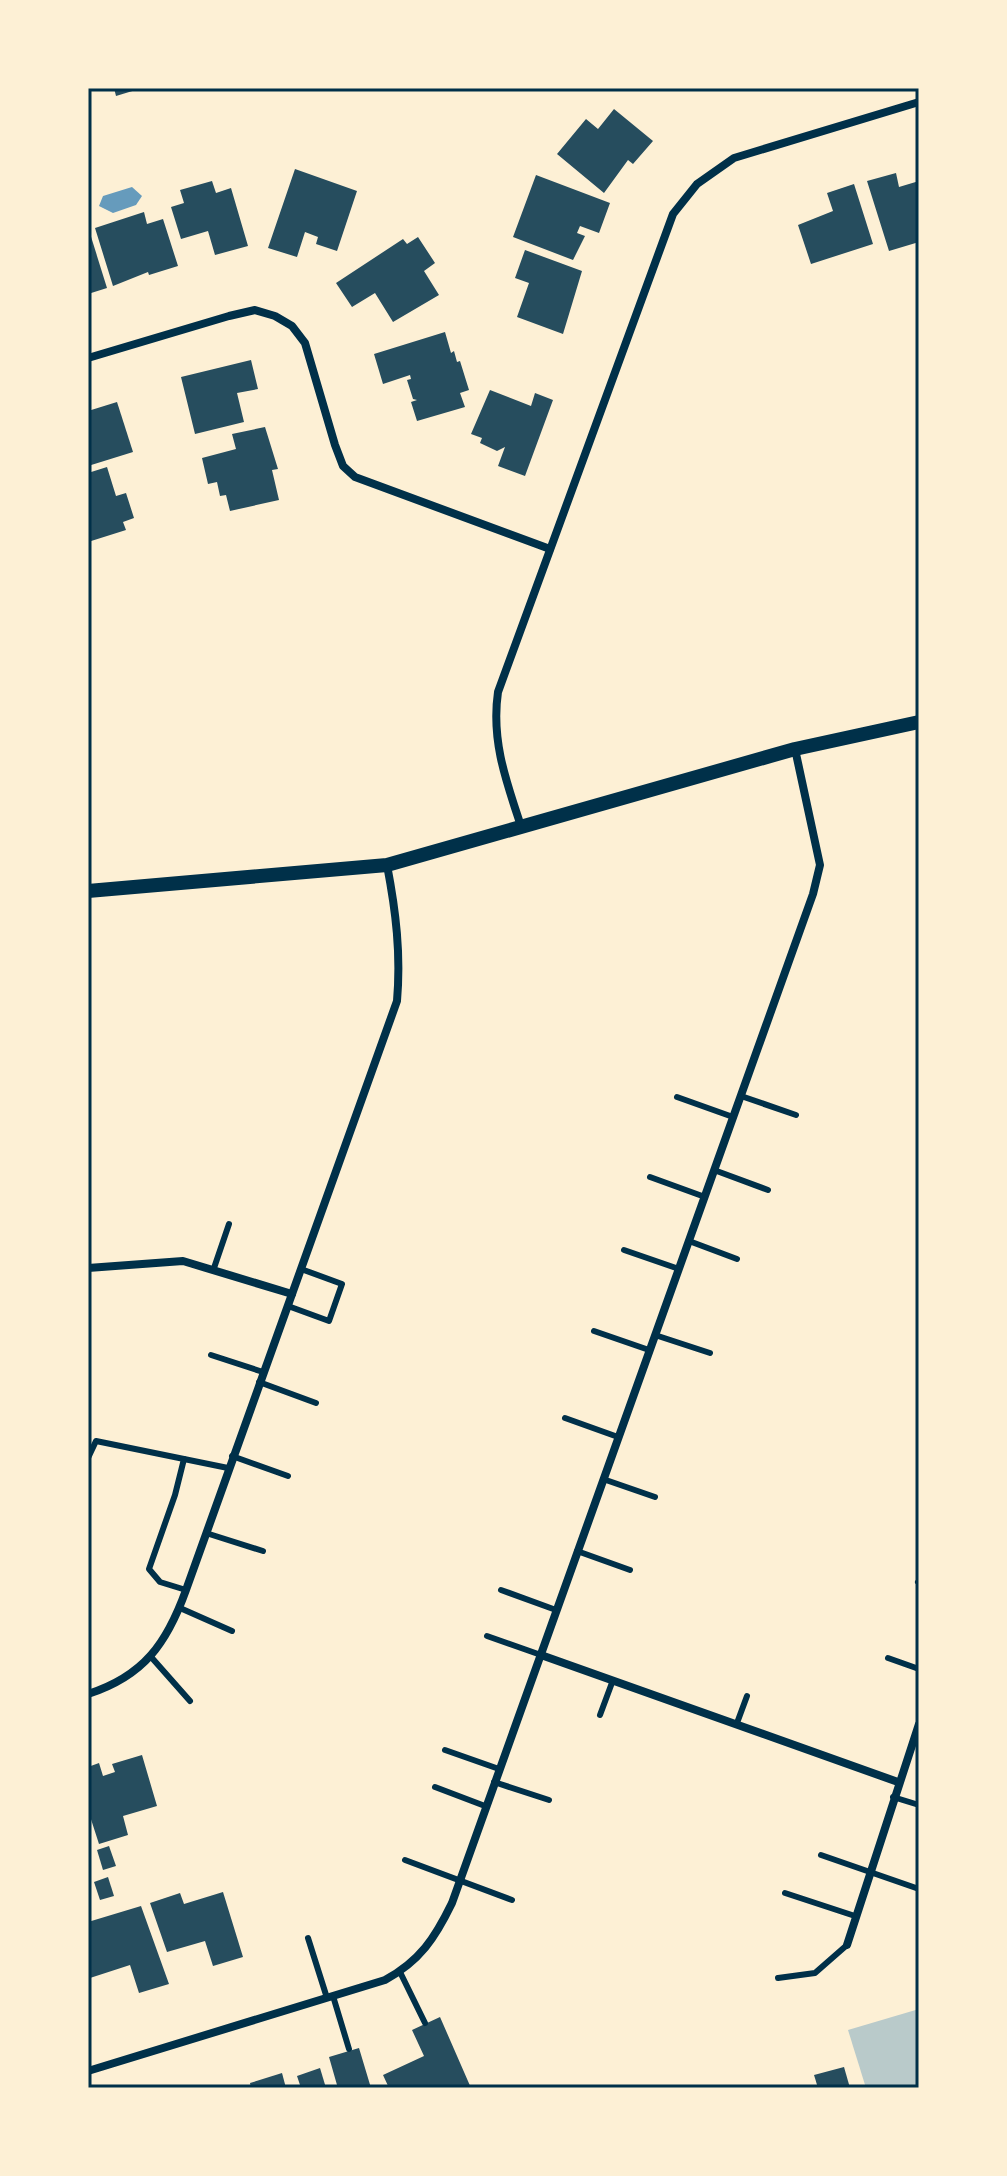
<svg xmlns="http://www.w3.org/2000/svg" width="1007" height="2176" font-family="'PT Sans Narrow',sans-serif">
<rect width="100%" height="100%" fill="#fdf0d5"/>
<!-- green -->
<polygon fill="#b9caca" points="919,2009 919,2088 866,2088 848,2030"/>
<!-- water -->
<polygon fill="#669bbc" points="132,187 142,196 136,205 113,213 99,206 103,196"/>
<!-- building -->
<g fill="#264d5e">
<polygon points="114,88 139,88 139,89 116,96"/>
<polygon points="614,109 653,141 633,164 628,160 604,193 557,154 586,119 598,129"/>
<polygon points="295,169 357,191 337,251 316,244 318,237 305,232 297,257 268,248"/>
<polygon points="896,173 899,187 919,181 919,242 889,251 867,181"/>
<polygon points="536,175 610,203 599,233 580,226 577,233 585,236 573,260 513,237"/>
<polygon points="212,181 216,193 231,188 248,246 215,255 208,231 181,239 171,207 184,203 180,190"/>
<polygon points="854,184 873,244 811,264 798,225 833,211 827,193"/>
<polygon points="144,212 147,224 163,219 178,266 149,275 148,272 113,286 95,228"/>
<polygon points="88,227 107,288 88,294"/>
<polygon points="418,237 435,263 424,271 439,295 393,322 375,293 352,307 336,283 403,239 407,244"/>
<polygon points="525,250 582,271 563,334 517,317 529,283 515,278"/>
<polygon points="445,332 451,353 454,351 457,362 460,361 469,390 460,393 465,407 417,421 411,402 417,400 413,399 407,380 411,379 410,375 383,384 374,354"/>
<polygon points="251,360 258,389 237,393 244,422 195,434 181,377"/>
<polygon points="490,390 531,406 535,393 553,400 525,476 498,466 505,447 497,451 480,443 482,438 471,434"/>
<polygon points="117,402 133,452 88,466 88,411"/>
<polygon points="265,427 278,469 272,470 279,500 230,511 226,495 220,496 217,482 208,484 202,458 236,449 232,434"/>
<polygon points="107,467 116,496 126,493 134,518 123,522 126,530 88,542 88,473"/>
<polygon points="142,1755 157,1806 123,1816 128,1835 99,1844 88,1810 88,1767 99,1763 103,1776 115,1772 112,1764"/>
<polygon points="109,1846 116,1866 103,1870 97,1850"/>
<polygon points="108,1877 114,1896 100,1900 94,1882"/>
<polygon points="223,1892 243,1957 213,1966 205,1941 167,1952 150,1903 180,1893 184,1904"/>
<polygon points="141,1906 169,1984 139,1993 130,1965 90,1978 88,1922"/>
<polygon points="440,2017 471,2088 389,2088 383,2075 424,2056 412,2030"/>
<polygon points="359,2048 371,2088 329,2088 337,2085 329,2057"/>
<polygon points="844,2067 850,2088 818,2088 814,2075"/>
<polygon points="320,2068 326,2088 301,2088 297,2076"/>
<polygon points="282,2073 286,2088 251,2088 250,2083"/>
</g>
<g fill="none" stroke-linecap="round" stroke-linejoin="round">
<!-- service -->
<g stroke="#003049" stroke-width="6">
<polyline points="741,1096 796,1115"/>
<polyline points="677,1097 733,1117"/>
<polyline points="714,1170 768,1190"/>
<polyline points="650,1177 705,1197"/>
<polyline points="689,1241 737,1259"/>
<polyline points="624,1250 679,1269"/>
<polyline points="214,1268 229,1224"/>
<polyline points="288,1306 329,1321 342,1284 301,1269"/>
<polyline points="594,1331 649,1350"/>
<polyline points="655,1335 710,1353"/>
<polyline points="211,1355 263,1372"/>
<polyline points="259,1382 316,1403"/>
<polyline points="565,1418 618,1437"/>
<polyline points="232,1456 288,1476"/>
<polyline points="88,1458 96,1441 228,1468"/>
<polyline points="184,1459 175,1495 149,1569 160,1582 186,1590"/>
<polyline points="603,1479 655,1497"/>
<polyline points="206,1533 263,1551"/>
<polyline points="577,1551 630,1570"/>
<polyline points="918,1582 919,1583"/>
<polyline points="501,1590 556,1610"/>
<polyline points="180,1608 232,1631"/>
<polyline points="487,1636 541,1655"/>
<polyline points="152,1658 190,1701"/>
<polyline points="888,1658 919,1669"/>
<polyline points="600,1715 613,1680"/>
<polyline points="737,1723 747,1696"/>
<polyline points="445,1750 499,1769"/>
<polyline points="494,1782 549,1800"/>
<polyline points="435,1787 485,1806"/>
<polyline points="893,1797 919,1805"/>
<polyline points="821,1855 919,1889"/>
<polyline points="405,1860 512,1900"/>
<polyline points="785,1893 855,1916"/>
<polyline points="308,1938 327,1998"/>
<polyline points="400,1972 425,2023"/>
<polyline points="778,1978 815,1973 847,1945"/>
<polyline points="333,1996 349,2049"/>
</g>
<!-- minor -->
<g stroke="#003049" stroke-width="8">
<polyline points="88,358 229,316 255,310 275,316 292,326 305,343 335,445 343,466 355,477 550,549"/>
<path d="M521,826c-15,-45 -30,-86 -23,-134l175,-478 24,-30 37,-26 185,-56"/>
<polyline points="88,1268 183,1261 292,1294"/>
<polyline points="541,1655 898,1782"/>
<path d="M88,1694c56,-18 79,-51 98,-104l211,-589c4,-47 -1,-89 -10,-136"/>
<polyline points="847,1945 919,1724"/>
<path d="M88,2071l297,-91c35,-19 50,-42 67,-77l361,-1009 7,-29 -25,-116"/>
</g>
<!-- tertiary -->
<polyline stroke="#003049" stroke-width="14" points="88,891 387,865 795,749 919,722"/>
</g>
<!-- border -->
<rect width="1007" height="2176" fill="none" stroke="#fdf0d5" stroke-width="180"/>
<rect x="90" y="90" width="827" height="1996" fill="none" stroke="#003049" stroke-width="3"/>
</svg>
